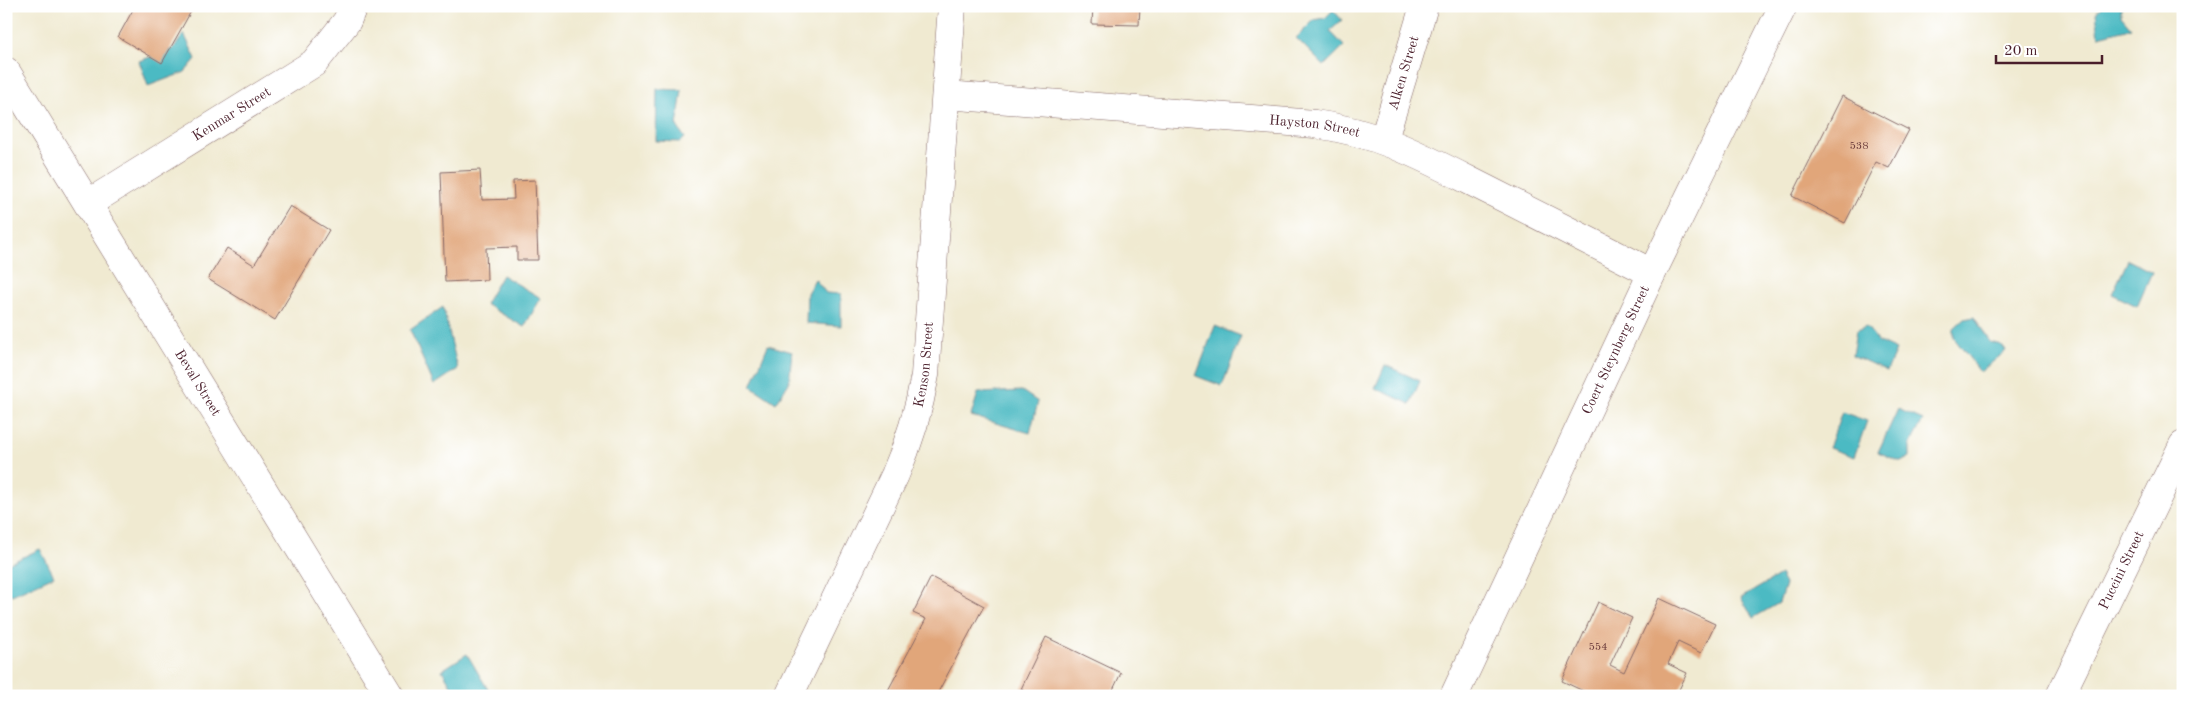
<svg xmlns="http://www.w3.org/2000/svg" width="2189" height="702" font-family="'Old Standard TT',serif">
<rect width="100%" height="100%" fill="#fff"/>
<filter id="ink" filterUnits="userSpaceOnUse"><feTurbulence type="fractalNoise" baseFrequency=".02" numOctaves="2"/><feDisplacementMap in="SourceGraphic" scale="10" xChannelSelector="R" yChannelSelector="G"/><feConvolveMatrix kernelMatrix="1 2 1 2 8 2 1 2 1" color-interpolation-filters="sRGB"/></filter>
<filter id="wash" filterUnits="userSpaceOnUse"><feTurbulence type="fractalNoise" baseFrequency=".0096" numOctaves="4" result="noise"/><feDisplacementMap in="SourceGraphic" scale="20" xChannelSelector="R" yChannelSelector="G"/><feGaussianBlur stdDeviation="1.12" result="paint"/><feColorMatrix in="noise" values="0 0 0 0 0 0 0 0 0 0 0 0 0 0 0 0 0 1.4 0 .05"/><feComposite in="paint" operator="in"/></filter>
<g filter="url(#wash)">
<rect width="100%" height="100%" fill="#f0ead1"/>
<!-- water -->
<g fill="#4cbac3" stroke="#4b6c77">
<polygon points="2102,6 2121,6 2121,16 2131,28 2099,36 2096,13"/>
<polygon points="1333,10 1342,20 1330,31 1344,46 1324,66 1296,38 1314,20 1325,18"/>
<polygon points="184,34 196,59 185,72 148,86 139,61 173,49"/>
<polygon points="657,89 682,90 677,126 685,138 680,142 656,141"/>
<polygon points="2128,260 2152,272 2137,306 2112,294"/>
<polygon points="502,275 541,298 524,327 485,304"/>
<polygon points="815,279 826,293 841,294 841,326 806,323 807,293"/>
<polygon points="443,307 458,369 434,385 410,330"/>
<polygon points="1974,317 1990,342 2001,345 2006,351 1980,372 1954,338 1954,328 1964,319"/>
<polygon points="1215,326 1241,336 1222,386 1196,376"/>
<polygon points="1866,326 1879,342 1896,350 1887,371 1852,355 1856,331"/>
<polygon points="768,345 792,352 789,383 776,403 751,386"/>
<polygon points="1385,365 1420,381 1410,404 1375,388"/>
<polygon points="1022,391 1038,402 1030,433 971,416 978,393"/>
<polygon points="1898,409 1923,420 1910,445 1910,457 1901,462 1878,452"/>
<polygon points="1842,412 1867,421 1854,457 1829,448"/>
<polygon points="40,549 54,576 12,595 6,592 6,565"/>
<polygon points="1780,575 1785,584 1779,603 1753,618 1741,598"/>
<polygon points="467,654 490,693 486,696 457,696 442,670"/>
</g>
<g id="blocks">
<!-- building -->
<g fill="#e1a67a">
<polygon points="135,6 194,6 162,63 118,37"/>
<polygon points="1093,6 1140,6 1139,25 1092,24"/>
<polygon points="1842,96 1909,130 1889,168 1876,162 1845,223 1792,196"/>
<polygon points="480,170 482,200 514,199 513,181 535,180 538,260 517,260 517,247 486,248 487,280 445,282 441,172"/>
<polygon points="290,206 329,230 275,320 208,279 227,248 254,265"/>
<polygon points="931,577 984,606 936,696 885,696 926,619 913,613"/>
<polygon points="1659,598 1715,624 1701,653 1678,642 1668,664 1687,673 1676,696 1594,696 1562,681 1598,602 1632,618 1610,665 1624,672"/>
<polygon points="1046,637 1121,673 1110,696 1033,696 1021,689"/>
</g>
</g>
</g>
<g filter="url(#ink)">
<use href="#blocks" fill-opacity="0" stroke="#846665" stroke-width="1"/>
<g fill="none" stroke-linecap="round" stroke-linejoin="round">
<defs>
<g id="minor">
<path id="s1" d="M6,71l384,625"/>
<path id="s2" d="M946,95l369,29c68,9 117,38 177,68 53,27 107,54 160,81"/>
<path id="s3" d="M1384,139l40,-133"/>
<path id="s4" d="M89,203l225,-140 33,-42 6,-15"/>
<path id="s5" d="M789,696l106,-221c15,-34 24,-65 30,-100l27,-369"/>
<path id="s6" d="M1454,696l198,-423 131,-267"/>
<path id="s7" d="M2060,696l123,-251"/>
</g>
</defs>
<!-- minor casing -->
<use href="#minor" stroke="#846665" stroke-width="29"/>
<!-- minor -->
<use href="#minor" stroke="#fff" stroke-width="28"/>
</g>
</g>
<g text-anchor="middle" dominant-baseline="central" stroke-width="4" stroke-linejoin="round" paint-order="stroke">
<!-- number labels -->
<g font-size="11" fill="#70413f">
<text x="1859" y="146">538</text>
<text x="1598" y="647">554</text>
</g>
<!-- street labels -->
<g font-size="14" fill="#4a1f2b" stroke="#fff">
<text stroke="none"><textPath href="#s3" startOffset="69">Alken Street</textPath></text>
<text stroke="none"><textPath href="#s4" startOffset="168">Kenmar Street</textPath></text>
<text stroke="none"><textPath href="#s2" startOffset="370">Hayston Street</textPath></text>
<text stroke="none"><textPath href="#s6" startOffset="382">Coert Steynberg Street</textPath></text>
<text stroke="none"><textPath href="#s5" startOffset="360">Kenson Street</textPath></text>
<text stroke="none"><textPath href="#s1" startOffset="366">Beval Street</textPath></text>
<text stroke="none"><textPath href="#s7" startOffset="140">Puccini Street</textPath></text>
</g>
</g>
<!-- margin -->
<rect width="2189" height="702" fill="none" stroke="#fff" stroke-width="25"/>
<!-- scale -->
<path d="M1996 55v8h106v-8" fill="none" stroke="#4a1f2b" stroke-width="2.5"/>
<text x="2004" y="55" font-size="15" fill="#4a1f2b" stroke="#ffffff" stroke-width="4" paint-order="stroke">20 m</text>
</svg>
